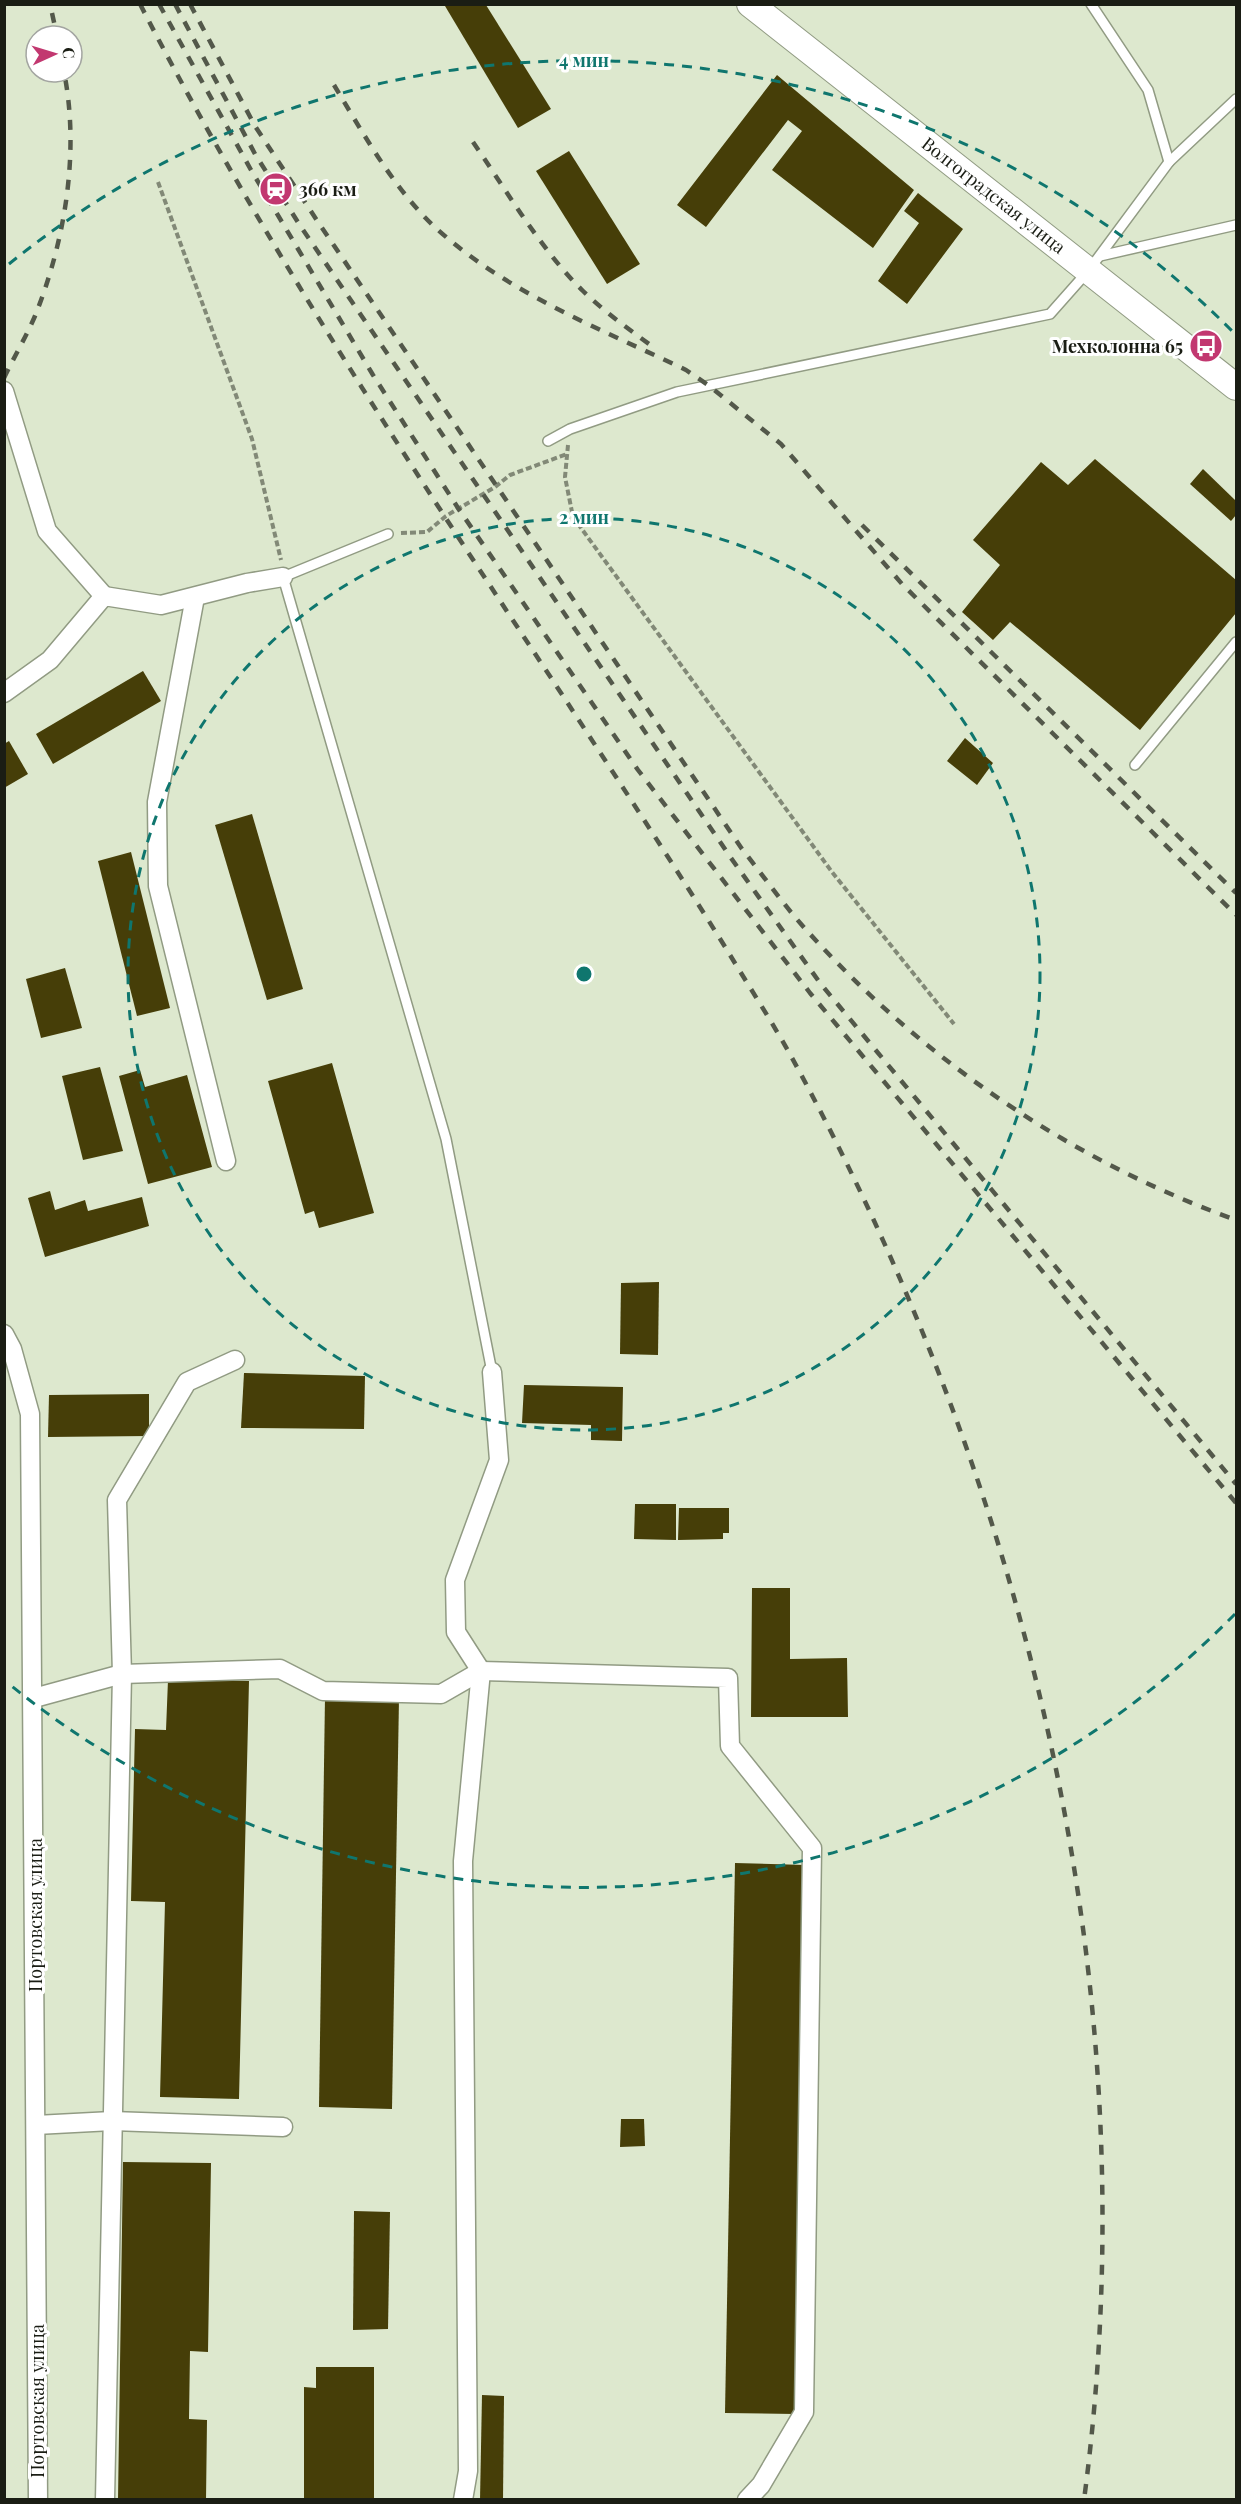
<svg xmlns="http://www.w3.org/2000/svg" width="1241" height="2504" font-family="'Playfair Display',serif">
<rect width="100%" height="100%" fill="#dde8ce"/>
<!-- building -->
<g fill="#463e08">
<polygon points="448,5 486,5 551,109 518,128 445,6"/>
<polygon points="777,75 914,190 873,248 772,170 802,131 788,120 706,227 677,205"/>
<polygon points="569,151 640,264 607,284 536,171"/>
<polygon points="918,193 963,229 907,304 878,281 919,223 904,211"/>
<polygon points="1095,459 1236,580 1236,613 1140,730 1010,622 993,640 962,612 1000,565 973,540 1041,462 1068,485"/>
<polygon points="1203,469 1236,501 1236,515 1231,521 1190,484"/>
<polygon points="143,671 161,701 53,764 36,734"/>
<polygon points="965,738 993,763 977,785 947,761"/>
<polygon points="9,741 28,774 4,788 4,744"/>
<polygon points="252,814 303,989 267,1000 215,825"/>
<polygon points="131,852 170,1008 137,1016 98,861"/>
<polygon points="65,968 82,1028 41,1038 26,979"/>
<polygon points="332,1063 374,1213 319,1228 314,1211 305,1214 268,1081"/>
<polygon points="100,1067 123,1151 83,1160 62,1076"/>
<polygon points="140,1070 145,1087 187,1075 212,1167 148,1184 119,1076"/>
<polygon points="50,1191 55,1210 85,1200 88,1211 142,1197 149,1226 45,1257 28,1198"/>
<polygon points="659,1282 658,1355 620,1354 621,1283"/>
<polygon points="244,1373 365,1376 364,1429 241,1428"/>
<polygon points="524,1385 623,1387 622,1441 591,1440 591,1425 522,1423"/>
<polygon points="149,1394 149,1436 48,1437 49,1395"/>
<polygon points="635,1504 676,1504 676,1540 634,1539"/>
<polygon points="679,1508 729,1508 729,1533 723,1533 723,1539 678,1540"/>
<polygon points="752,1588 790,1588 790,1659 847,1658 848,1717 751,1717"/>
<polygon points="168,1680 249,1681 239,2099 160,2097 165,1902 131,1901 135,1729 166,1730"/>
<polygon points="325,1697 399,1698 392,2109 319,2107"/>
<polygon points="735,1863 805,1865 795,2414 725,2413"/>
<polygon points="621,2119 644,2119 645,2146 620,2147"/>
<polygon points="123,2162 211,2163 208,2352 190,2351 189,2419 207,2420 206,2500 118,2500"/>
<polygon points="354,2211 390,2212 388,2329 353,2330"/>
<polygon points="316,2367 374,2367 374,2500 304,2500 304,2387 316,2388"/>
<polygon points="482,2395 504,2396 503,2500 480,2500"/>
</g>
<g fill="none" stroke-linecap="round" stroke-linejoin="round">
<defs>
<g id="lane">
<polyline points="1091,4 1148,90 1169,162"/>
<polyline points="1100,256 1236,225"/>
<polyline points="548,441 570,429 677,392 1050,314 1089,270 1169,162 1236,99"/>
<polyline points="388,534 283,577 446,1139 492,1372"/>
<polyline points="1135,765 1236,642"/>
</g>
<g id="street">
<polyline points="4,391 47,531 104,596"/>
<polyline points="195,597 157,802 158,886 226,1161"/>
<polyline points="4,693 50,660 104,596 161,605 247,583 283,577"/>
<polyline points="4,1334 12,1349 30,1414 38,2500"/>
<polyline points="34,1698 122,1674 280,1669 323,1691 441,1694 481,1671 728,1678 730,1746 812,1848 804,2412 761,2485 747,2500"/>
<polyline points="36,2125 112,2121 283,2127"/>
<polyline points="105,2500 122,1674 117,1500 187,1382 235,1360"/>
<polyline points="463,2500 468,2471 463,1861 481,1671 456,1632 455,1580 499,1460 492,1372"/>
</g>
<polyline id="secondary" points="750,4 1236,387"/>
</defs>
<!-- lane casing -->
<use href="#lane" stroke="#919b83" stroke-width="12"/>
<!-- street casing -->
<use href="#street" stroke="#919b83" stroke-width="21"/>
<!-- secondary casing -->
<use href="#secondary" stroke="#919b83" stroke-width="28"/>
<!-- path -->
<g stroke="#828977" stroke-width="4" stroke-dasharray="6 3" stroke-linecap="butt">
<polyline points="158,182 252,439 281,560"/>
<polyline points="568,445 565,477 573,517 832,872 954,1024"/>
<polyline points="401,533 427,532 446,516 495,487 510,475 567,454"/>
</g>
<!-- lane -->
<use href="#lane" stroke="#fff" stroke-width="9"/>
<!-- street -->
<use href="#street" stroke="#fff" stroke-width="18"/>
<!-- secondary -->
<use href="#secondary" stroke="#fff" stroke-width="26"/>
<!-- rail -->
<g stroke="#53584a" stroke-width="4.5" stroke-dasharray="10 10" stroke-linecap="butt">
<path d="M140,4c124,241 274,467 423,692 55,84 111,169 164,254 21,35 44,70 64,106 241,441 360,941 293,1444"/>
<polyline points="159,4 251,170 373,375 458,508 638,770 810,993 1236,1503"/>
<polyline points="175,4 255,154 301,227 731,858 820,983 1236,1484"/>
<path d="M190,4l65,122 61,93 426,630c20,25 38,51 59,75 118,133 268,236 435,296"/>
<polyline points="52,13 57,36"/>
<path d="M334,85c29,48 61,106 103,144 72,65 162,99 249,141l22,15 73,59 121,140 334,331"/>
<path d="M473,142c33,48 69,109 110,149 23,22 48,40 73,58"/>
<path d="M4,378c10,-21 22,-41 31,-62 30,-75 45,-164 29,-244"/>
<polyline points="862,525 1236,893"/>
</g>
</g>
<!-- distance rings -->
<g fill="none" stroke="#0f766e" stroke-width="3" stroke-dasharray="10 8">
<circle cx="584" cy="974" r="456"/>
<path d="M1235 1614A913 913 0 0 1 9 1684M9 264A913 913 0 0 1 1235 334"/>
</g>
<!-- icons -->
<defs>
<symbol id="station-disc" viewBox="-11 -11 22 22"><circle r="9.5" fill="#c23870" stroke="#fff"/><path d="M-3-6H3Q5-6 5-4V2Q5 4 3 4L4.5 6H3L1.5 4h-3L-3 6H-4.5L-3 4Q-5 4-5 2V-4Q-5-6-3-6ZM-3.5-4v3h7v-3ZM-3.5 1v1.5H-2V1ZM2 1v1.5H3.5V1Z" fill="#fff"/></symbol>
<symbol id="bus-disc" viewBox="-11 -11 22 22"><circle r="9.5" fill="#c23870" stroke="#fff"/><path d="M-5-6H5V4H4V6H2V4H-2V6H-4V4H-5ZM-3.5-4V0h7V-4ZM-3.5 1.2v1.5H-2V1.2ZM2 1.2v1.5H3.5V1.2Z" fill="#fff"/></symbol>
</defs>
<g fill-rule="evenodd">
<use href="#station-disc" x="257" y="170" width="38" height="38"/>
<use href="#bus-disc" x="1187" y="327" width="38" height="38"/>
</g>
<g text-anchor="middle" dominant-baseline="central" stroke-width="6" stroke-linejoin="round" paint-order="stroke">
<!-- poi labels -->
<g font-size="18" font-weight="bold" fill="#1a1d14" stroke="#fff" text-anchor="start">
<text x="299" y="189">366 км</text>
<text x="1183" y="346" text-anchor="end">Мехколонна 65</text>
</g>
<!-- street labels -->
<g font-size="18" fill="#1a1d14" stroke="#fff">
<text transform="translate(994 195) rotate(38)">Волгоградская улица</text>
<text transform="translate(35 1915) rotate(-90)">Портовская улица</text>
<text transform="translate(37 2401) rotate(-90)">Портовская улица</text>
</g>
</g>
<circle cx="584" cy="974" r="9" fill="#0f766e" stroke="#fff" stroke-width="3"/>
<g font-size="18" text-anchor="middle" font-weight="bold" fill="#0f766e" stroke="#fff" stroke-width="6" stroke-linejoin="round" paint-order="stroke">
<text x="584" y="67">4 мин</text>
<text x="584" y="524">2 мин</text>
</g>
<!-- border -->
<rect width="1241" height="2504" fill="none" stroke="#1a1d14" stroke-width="12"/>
<!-- north arrow -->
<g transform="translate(54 54) rotate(86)"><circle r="28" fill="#ffffff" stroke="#a3a5a1" stroke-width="1.5"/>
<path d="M0-4.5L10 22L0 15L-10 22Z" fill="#c23870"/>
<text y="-9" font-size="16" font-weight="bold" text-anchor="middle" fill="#1a1d14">С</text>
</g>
</svg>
